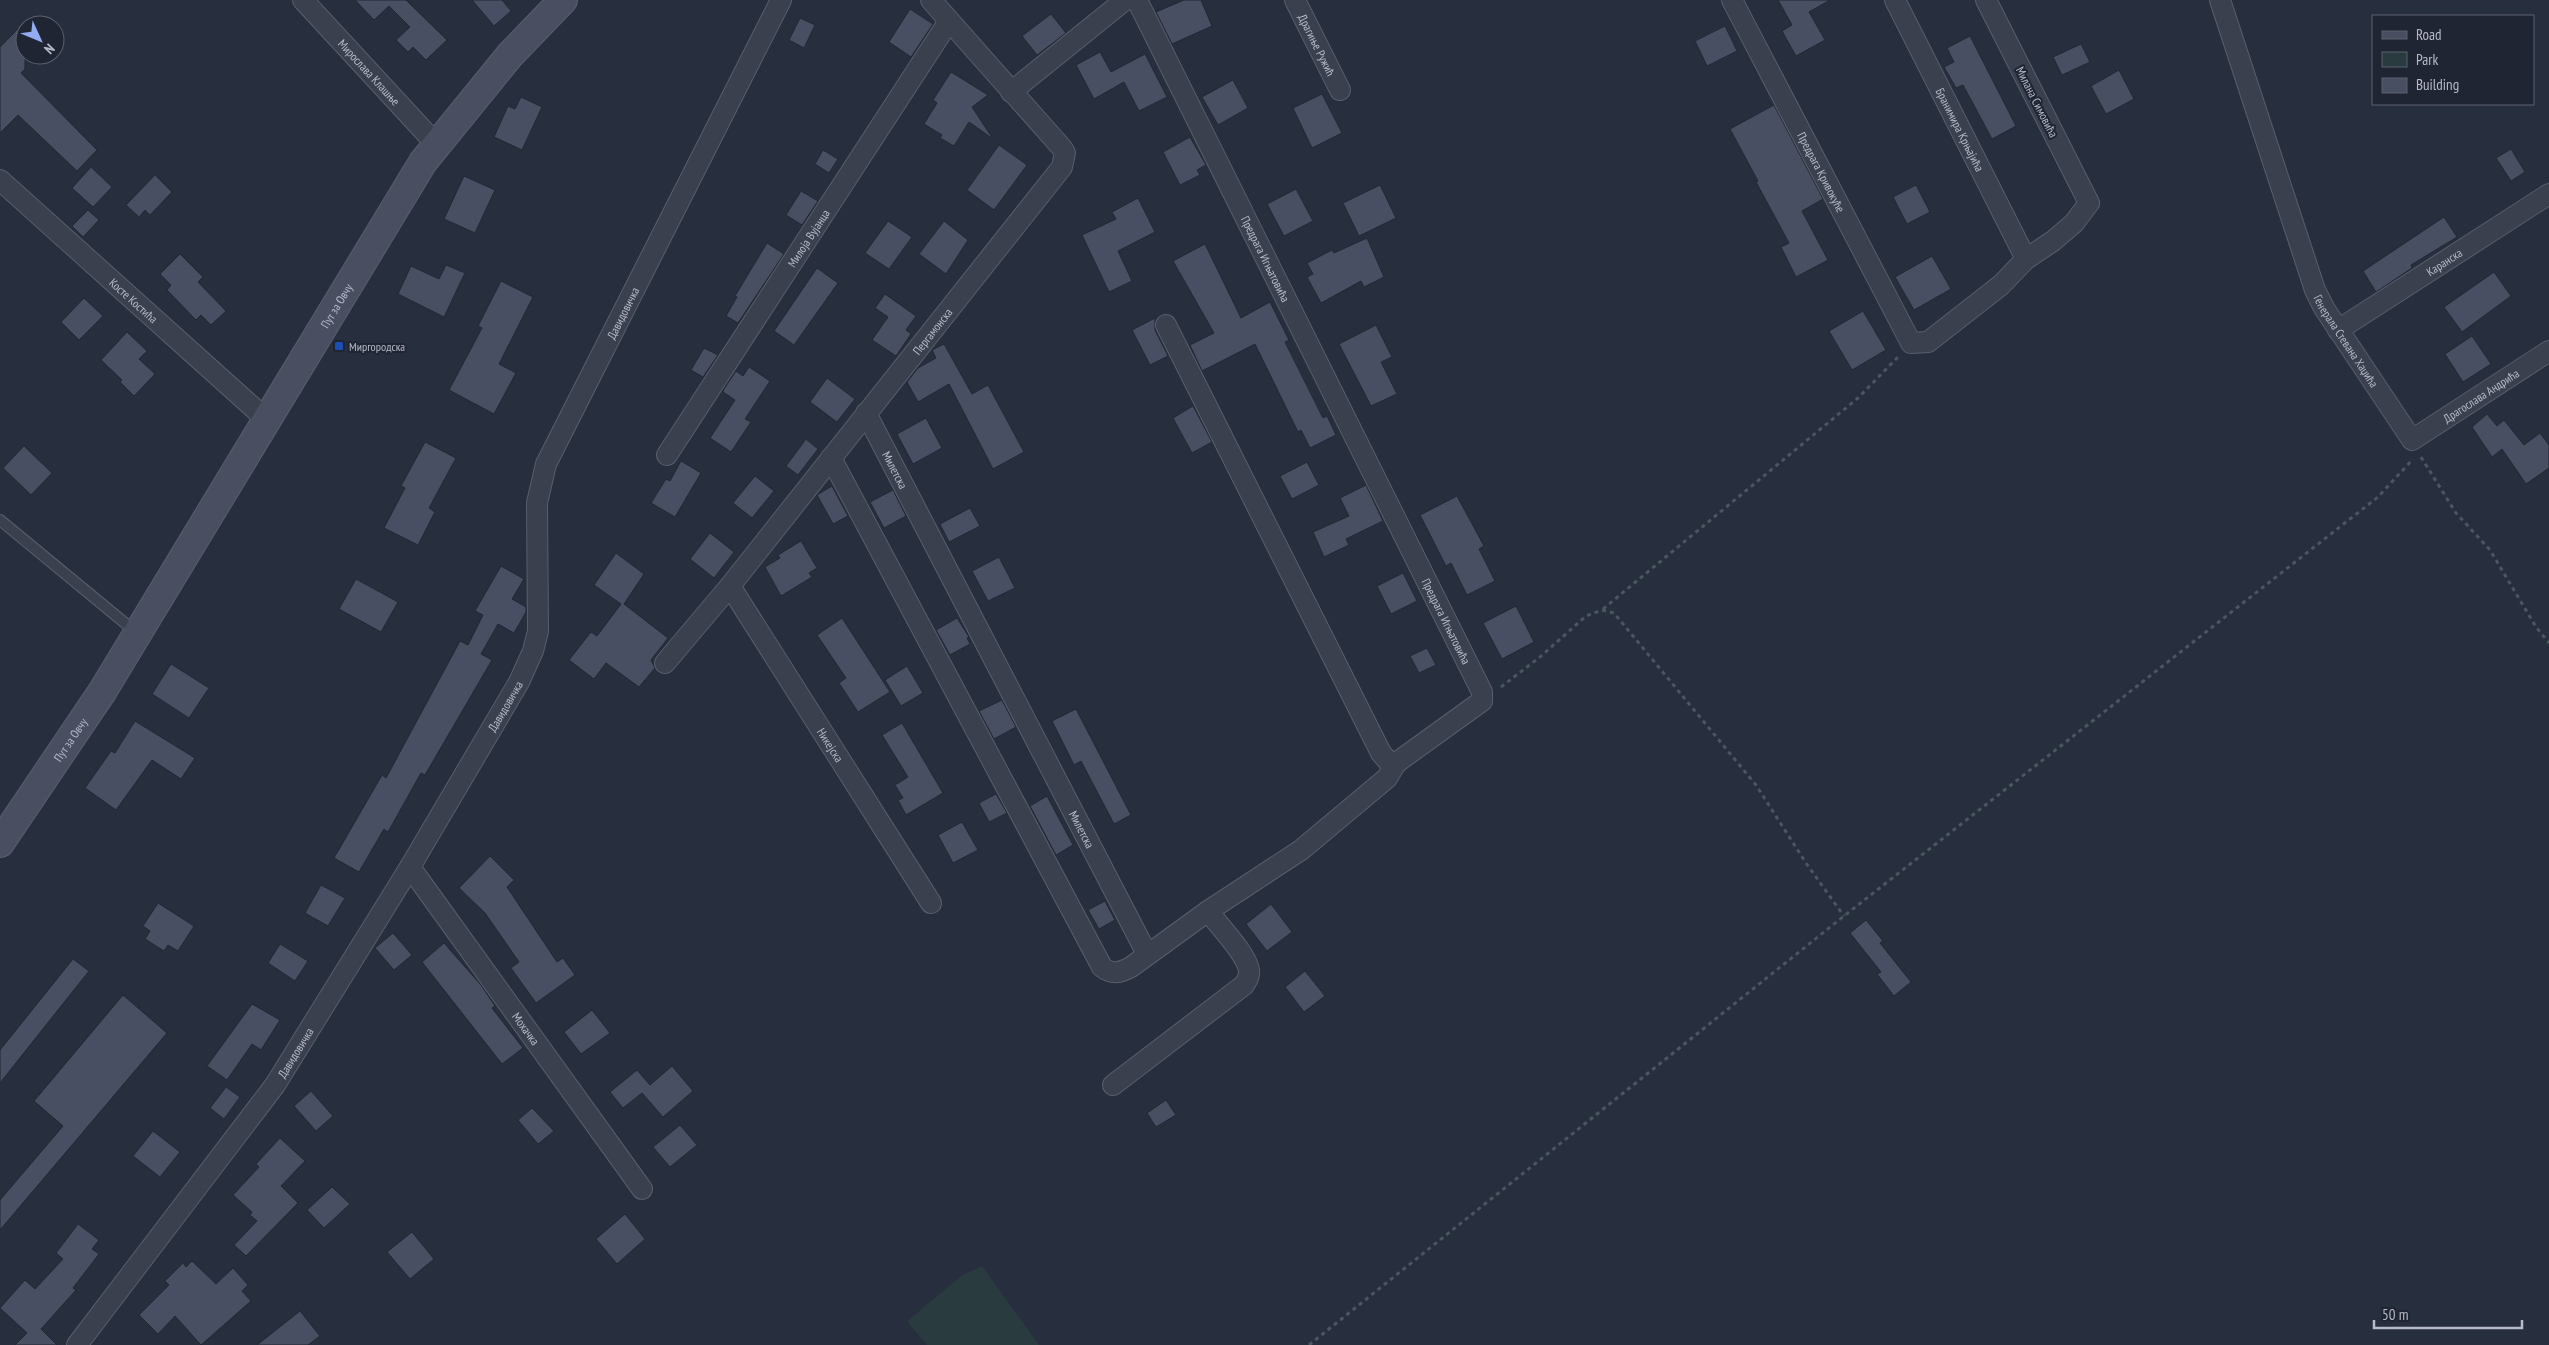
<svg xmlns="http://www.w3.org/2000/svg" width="2549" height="1345" font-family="'PT Sans Narrow',sans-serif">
<rect width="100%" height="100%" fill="#272e3e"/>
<!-- green -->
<polygon fill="#2a3b40" points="982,1266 1039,1345 927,1345 907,1321 964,1274"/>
<!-- building -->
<g fill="#484f62" stroke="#222735">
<polygon points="355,0 406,0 447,40 426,60 413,47 408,52 396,40 410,27 389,6 374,20"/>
<polygon points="472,0 502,0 511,11 494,26"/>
<polygon points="1184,0 1201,0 1212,26 1172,44 1156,12"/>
<polygon points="1778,0 1830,0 1809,12 1825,40 1796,56 1782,31 1792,25"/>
<polygon points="910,9 933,24 911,57 889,42"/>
<polygon points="1051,14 1066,33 1037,55 1022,36"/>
<polygon points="800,18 815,25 804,48 789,40"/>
<polygon points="25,22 25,69 21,73 97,150 77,171 18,115 0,133 0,47"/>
<polygon points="1725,26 1737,51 1707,66 1695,41"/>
<polygon points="1970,36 2016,126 1992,139 1963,85 1956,88 1944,67 1954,62 1947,48"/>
<polygon points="2081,44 2090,62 2062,75 2053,57"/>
<polygon points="1100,52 1111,72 1145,54 1167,97 1139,111 1124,82 1094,99 1076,65"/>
<polygon points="2119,70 2134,99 2106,114 2091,86"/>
<polygon points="951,72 988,95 972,107 993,139 969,122 954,146 940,138 942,135 924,124 937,103 933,100"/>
<polygon points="1233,80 1248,108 1218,125 1202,97"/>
<polygon points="1322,94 1342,133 1312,148 1293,108"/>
<polygon points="521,97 542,107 522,150 494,137 508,106 515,109"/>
<polygon points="1774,105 1823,199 1802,211 1828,260 1796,277 1781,247 1789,243 1756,182 1758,181 1730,129"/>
<polygon points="1190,137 1206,165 1197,170 1200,175 1180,185 1163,152"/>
<polygon points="999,145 1027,165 994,210 967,190"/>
<polygon points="2511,149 2525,172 2511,181 2496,158"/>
<polygon points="823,150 838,159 829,173 815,164"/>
<polygon points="91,167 112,187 93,207 72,188"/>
<polygon points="155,175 172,192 150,215 145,210 139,217 126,205"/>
<polygon points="464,176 495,190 475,233 444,219"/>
<polygon points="1380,185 1396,218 1359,236 1343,203"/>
<polygon points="1916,185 1930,212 1907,224 1893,197"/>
<polygon points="1296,189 1313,221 1284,236 1267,204"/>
<polygon points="801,191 818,201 802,225 786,215"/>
<polygon points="1138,198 1155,232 1118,251 1132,281 1109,292 1082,235 1116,219 1112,212"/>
<polygon points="88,210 99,220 83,237 72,226"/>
<polygon points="2444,217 2457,237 2411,265 2412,268 2376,292 2363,271"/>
<polygon points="888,221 912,237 889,269 865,253"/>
<polygon points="944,221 968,240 946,274 919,254"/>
<polygon points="1367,238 1384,277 1364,287 1361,281 1321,303 1307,277 1313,274 1307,263 1332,250 1334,253"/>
<polygon points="767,243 784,254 738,323 726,316 737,297 735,296"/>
<polygon points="1205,244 1241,318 1270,302 1289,340 1285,342 1323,418 1327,416 1336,435 1310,448 1301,430 1298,432 1255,344 1202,371 1190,345 1214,333 1173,261"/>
<polygon points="180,254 203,277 198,282 226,311 211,325 201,315 196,320 167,290 171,285 160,274"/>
<polygon points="1932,256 1951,289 1914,310 1895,277"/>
<polygon points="446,265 465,273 444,317 398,294 411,266 439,279"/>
<polygon points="817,268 838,283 794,345 774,331"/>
<polygon points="2494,272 2511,296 2462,332 2444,307"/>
<polygon points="501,281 533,297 499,364 516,373 494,414 449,390 482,328 478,326"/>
<polygon points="885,294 916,316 906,330 911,334 896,356 872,340 888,317 875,308"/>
<polygon points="84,298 103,316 79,340 61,322"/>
<polygon points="1863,311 1886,350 1852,370 1829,331"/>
<polygon points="1155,318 1155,330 1168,356 1150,365 1132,330"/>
<polygon points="1376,325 1392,357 1381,362 1397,394 1371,406 1339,344"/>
<polygon points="127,332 147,351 139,359 155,374 134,396 120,382 122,380 101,360"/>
<polygon points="2472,336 2491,364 2463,382 2445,354"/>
<polygon points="944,344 972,394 988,385 1024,452 993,469 949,384 918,402 907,382 918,368 936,358 932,350"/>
<polygon points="704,348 718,355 703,377 691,370"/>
<polygon points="749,367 770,381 745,419 751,422 731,452 710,438 735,400 723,392 724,389 736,371 743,376"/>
<polygon points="827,378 855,399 837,422 810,402"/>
<polygon points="1193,406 1212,442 1192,453 1173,418"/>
<polygon points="2487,414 2497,426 2504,420 2524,445 2540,433 2549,445 2549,468 2526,484 2502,449 2492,457 2472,427"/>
<polygon points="926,418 942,448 913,464 897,434"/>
<polygon points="806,439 818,449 798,475 786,466"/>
<polygon points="425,442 456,458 429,508 435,512 418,545 384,528 405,488 401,486"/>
<polygon points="24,446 52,473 31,495 3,468"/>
<polygon points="681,461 701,473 675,517 651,503 666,479 670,481"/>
<polygon points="1307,462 1319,485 1292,499 1280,476"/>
<polygon points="755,476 774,491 752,518 733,503"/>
<polygon points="1366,485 1383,521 1346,539 1349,545 1324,557 1313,532 1349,516 1340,498"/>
<polygon points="832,486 848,516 833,524 817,495"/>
<polygon points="893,490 906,516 884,528 870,502"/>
<polygon points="1457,496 1484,546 1479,549 1495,581 1467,595 1451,563 1446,566 1420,515"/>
<polygon points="970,508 980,526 949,542 940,524"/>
<polygon points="710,533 734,552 714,578 690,559"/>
<polygon points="801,541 817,568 809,573 812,577 781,596 765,567 780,558 778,555"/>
<polygon points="616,553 644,574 624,604 668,638 651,660 655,668 639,687 606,663 594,679 569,660 591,632 597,636 621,604 594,585"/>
<polygon points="999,557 1015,588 988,601 972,571"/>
<polygon points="501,566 524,579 512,599 526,607 526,612 514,633 498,624 481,654 492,660 425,775 421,773 388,832 384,829 359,872 334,858 382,775 386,778 460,641 468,645 483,615 475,611"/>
<polygon points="1403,573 1417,601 1391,614 1377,586"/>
<polygon points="356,579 398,602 381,632 339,609"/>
<polygon points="1516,606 1534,642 1502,659 1483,623"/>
<polygon points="842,618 890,692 858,712 839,683 846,678 817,635"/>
<polygon points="957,618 969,637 967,638 970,644 950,655 936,630"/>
<polygon points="1427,648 1436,665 1419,673 1410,656"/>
<polygon points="171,664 209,688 189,718 152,694"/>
<polygon points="907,666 923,693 901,706 885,680"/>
<polygon points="1002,700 1016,727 994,739 979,711"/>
<polygon points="1076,709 1131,815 1114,824 1081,761 1074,765 1052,721"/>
<polygon points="135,721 195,758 181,779 152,760 116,810 85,788 111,751 115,753"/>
<polygon points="902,723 943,793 906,815 898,800 903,798 895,785 908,777 882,735"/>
<polygon points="996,794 1007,813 989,822 979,803"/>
<polygon points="1047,796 1073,845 1056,855 1030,806"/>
<polygon points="962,822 978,850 953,863 938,835"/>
<polygon points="490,856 514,880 507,887 557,962 563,958 575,975 536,1003 511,968 519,962 485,913 459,888"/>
<polygon points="321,885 345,898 328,926 305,913"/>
<polygon points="1105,901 1115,920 1099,929 1088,910"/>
<polygon points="158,903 194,926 178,951 168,945 164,951 145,939 150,931 143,926"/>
<polygon points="1271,904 1292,932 1267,951 1246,924"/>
<polygon points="1866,920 1883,941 1880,943 1911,982 1894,996 1877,974 1881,972 1850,933"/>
<polygon points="393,933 412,955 394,970 375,948"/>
<polygon points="444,943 481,985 495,1006 492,1008 523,1048 502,1064 422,962"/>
<polygon points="280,944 308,961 295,981 268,963"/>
<polygon points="73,959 89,971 0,1083 0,1050"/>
<polygon points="1305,971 1325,996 1304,1012 1285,987"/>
<polygon points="123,995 167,1033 0,1230 0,1200 63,1126 34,1101"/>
<polygon points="252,1004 280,1020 261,1050 252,1044 227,1080 207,1066"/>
<polygon points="592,1010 610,1033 581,1054 564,1032"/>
<polygon points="672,1066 693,1091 663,1117 642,1093 623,1108 610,1092 637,1070 650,1085"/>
<polygon points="226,1087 240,1097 224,1119 210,1108"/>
<polygon points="311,1091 333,1116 316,1131 294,1106"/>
<polygon points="1166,1100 1176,1115 1156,1127 1147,1113"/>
<polygon points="532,1108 554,1131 538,1144 518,1120"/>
<polygon points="680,1125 697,1145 670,1167 653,1147"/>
<polygon points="153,1131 180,1152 160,1177 133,1156"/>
<polygon points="280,1138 305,1161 281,1186 298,1203 246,1256 234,1245 257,1221 250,1215 252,1212 233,1195 259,1167 256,1164"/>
<polygon points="332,1187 350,1204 324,1228 307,1210"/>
<polygon points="625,1214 645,1239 617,1264 596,1239"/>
<polygon points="78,1224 99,1240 92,1249 99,1254 73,1288 76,1290 41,1329 57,1345 15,1345 27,1333 0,1308 25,1280 35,1289 63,1259 56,1253"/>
<polygon points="412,1232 434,1259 410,1279 387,1252"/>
<polygon points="192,1261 216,1284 233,1268 248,1285 242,1291 251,1301 201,1345 175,1316 158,1334 139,1315 169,1285 165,1281 183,1263 186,1267"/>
<polygon points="300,1311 320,1336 308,1345 257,1345"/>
</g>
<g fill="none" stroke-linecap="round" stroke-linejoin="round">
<defs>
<polyline id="lane" points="0,520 137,633"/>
<g id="street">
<path id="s1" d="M303,0l133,144"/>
<path id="s2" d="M1137,0l345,692v9l-86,62 -8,-2 -7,-8 -215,-428"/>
<path id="s3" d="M1295,0l45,90"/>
<path id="s4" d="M1732,0l179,343 17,-1 73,-57 25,-26 27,-18 21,-18 15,-20 -103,-203"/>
<path id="s5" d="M1895,0l131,259"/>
<path id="s6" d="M2220,0l95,290 9,18 88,132 137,-89"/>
<polyline points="1011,92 1125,0"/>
<path id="s7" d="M0,180l267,240"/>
<path id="s8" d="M2338,330l211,-136"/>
<path id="s9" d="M866,413l281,541"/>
<path id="s10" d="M667,455l282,-434"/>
<path d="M831,458l271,509c10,8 18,6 29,0l77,-56c11,15 38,42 41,59 1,6 -2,10 -5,15l-131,100"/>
<path id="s11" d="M730,586l201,317"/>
<path id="s12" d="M665,663l65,-77 332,-419 3,-14 -3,-5 -131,-148"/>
<path id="s13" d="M410,867l232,322"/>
<polyline points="1208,911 1301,850 1387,778 1396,763"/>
<path id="s14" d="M77,1345l198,-260 135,-218 109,-185 14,-31 5,-20 -1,-128 9,-39 235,-464"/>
</g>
<g id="secondary">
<path id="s15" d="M0,843l102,-151 321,-530 87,-107 53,-55"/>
</g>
</defs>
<!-- lane casing -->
<use href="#lane" stroke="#595e6c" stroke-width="12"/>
<!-- street casing -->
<use href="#street" stroke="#595e6c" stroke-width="22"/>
<!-- secondary casing -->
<use href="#secondary" stroke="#595e6c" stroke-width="30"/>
<!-- path -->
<g stroke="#49585e" stroke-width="3" stroke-dasharray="4 4" stroke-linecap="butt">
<polyline points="2421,457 2456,513 2490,550 2536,627 2549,643"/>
<polyline points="1603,609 1858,398 1898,357"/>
<polyline points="1501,687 1540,657 1586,616 1602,610 1614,613 1756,785 1806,863 1844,916"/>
<polyline points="1309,1345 1844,916 2378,497 2413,459"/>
</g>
<!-- lane -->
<use href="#lane" stroke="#3b404e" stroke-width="10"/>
<!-- street -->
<use href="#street" stroke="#3b404e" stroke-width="20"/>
<!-- secondary -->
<use href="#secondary" stroke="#494f61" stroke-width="28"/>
</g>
<!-- markers -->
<rect fill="#1a4fb4" stroke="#202533" stroke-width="2" x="334" y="341" width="10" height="10" rx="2.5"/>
<g text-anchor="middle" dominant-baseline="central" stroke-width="4" stroke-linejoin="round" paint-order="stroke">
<!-- street labels -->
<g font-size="12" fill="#b7bbc9" stroke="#202533">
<text stroke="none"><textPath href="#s3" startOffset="50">Драгиње Ружић</textPath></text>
<text stroke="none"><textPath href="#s1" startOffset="98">Мирослава Клашње</textPath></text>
<text transform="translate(2037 102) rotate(63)">Милана Симовића</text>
<text stroke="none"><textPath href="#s5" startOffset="145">Бранимира Крњајића</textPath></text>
<text stroke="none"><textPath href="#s4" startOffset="194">Предрага Кривокуће</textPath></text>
<text stroke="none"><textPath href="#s10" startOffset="259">Милоја Вујанца</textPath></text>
<text stroke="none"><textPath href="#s2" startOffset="289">Предрага Игњатовића</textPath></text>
<text stroke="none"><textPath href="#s8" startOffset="126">Каранска</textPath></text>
<text stroke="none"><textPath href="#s7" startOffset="180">Косте Костића</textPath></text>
<text stroke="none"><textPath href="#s15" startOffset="634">Пут за Овчу</textPath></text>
<text stroke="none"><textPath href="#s14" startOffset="1190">Давидовичка</textPath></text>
<text stroke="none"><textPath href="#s12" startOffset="426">Пергамонска</textPath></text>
<text stroke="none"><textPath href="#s6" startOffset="365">Генерала Стевана Хаџића</textPath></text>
<text stroke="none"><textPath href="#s6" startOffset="566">Драгослава Андрића</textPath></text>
<text stroke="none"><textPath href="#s9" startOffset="64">Милетска</textPath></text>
<text stroke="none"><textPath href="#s2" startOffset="694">Предрага Игњатовића</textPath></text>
<text stroke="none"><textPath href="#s14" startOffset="770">Давидовичка</textPath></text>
<text stroke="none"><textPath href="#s15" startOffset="125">Пут за Овчу</textPath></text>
<text stroke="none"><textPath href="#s11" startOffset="188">Никејска</textPath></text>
<text stroke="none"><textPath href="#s9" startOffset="469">Милетска</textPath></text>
<text stroke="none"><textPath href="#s13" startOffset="199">Мохачка</textPath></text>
<text stroke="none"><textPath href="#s14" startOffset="365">Давидовичка</textPath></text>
</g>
<!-- poi labels -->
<g font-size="12" fill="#b7bbc9" stroke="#202533" text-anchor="start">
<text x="349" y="346">Миргородска</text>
</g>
</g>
<!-- legend -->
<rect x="2372" y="15" width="162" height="90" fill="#202533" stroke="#5c616f"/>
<rect x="2382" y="31" width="25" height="8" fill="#494f61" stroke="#5c616f"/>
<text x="2416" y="40" font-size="15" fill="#b7bbc9">Road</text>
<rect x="2382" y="52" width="25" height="15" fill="#2a3b40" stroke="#5c616f"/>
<text x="2416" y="65" font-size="15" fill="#b7bbc9">Park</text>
<rect x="2382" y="78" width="25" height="15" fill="#484f62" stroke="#5c616f"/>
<text x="2416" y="90" font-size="15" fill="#b7bbc9">Building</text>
<!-- north arrow -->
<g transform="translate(40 40) rotate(134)"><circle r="24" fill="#202533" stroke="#5c616f"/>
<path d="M0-4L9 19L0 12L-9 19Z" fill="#94abf1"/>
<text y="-8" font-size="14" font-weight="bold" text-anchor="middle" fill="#b7bbc9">N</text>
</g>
<!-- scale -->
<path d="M2374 1320v8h148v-8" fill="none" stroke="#b7bbc9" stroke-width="2.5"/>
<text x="2382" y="1320" font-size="15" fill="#b7bbc9" stroke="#202533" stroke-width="4" paint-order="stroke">50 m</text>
</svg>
